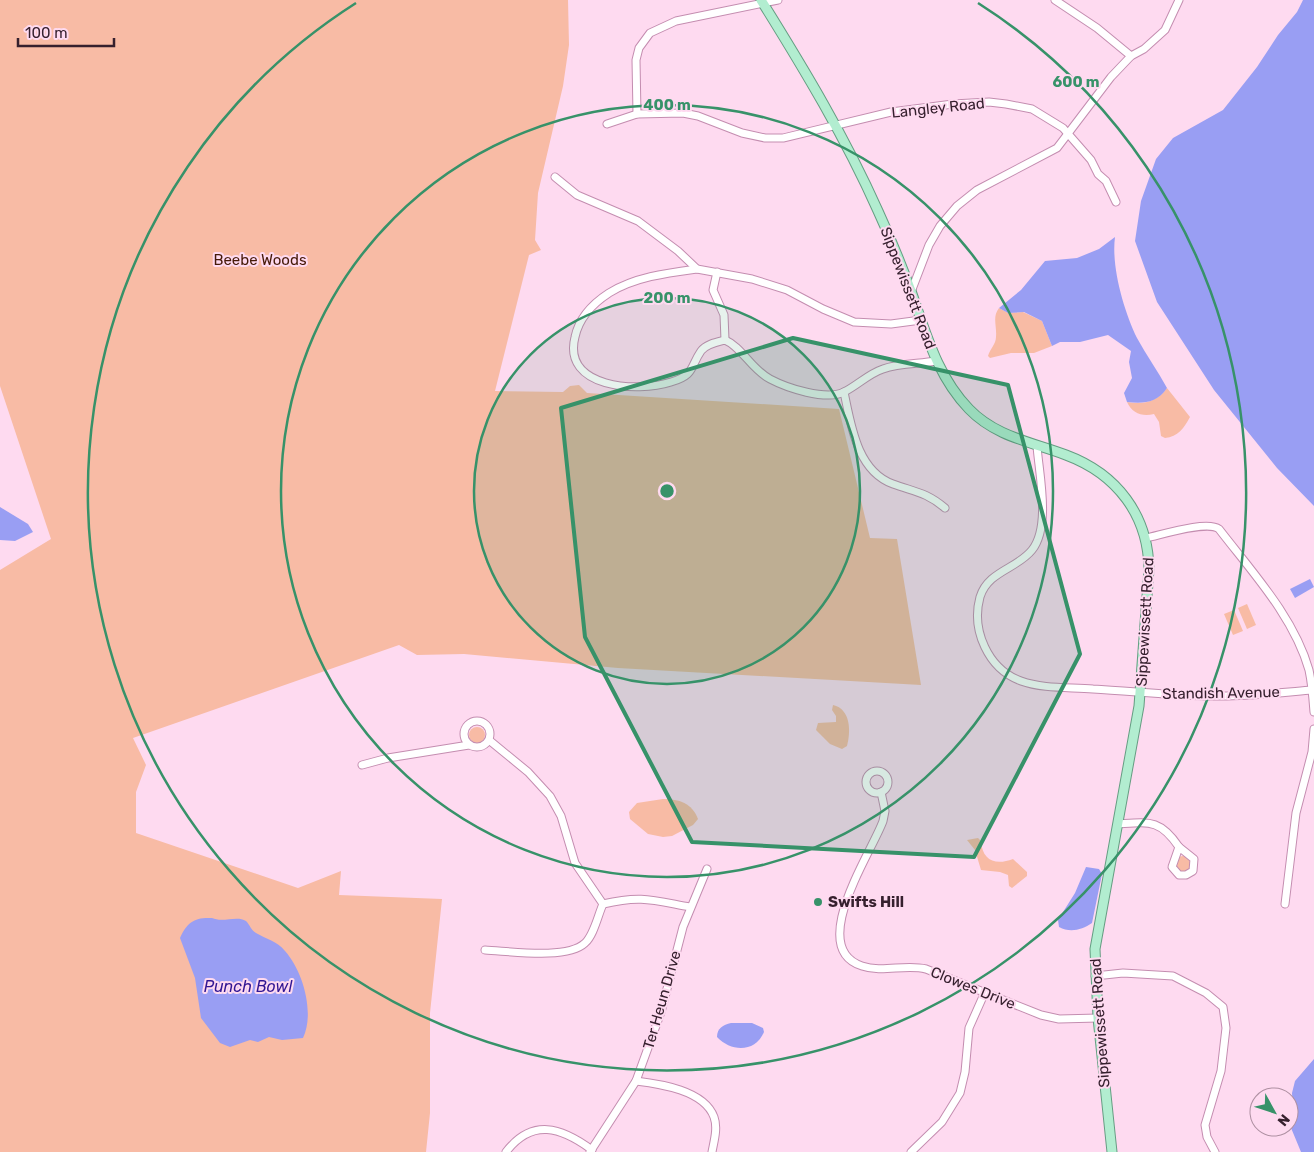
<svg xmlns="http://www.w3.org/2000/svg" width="1314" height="1152" font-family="Rubik,sans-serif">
<rect width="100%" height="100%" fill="#fedaf0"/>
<!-- green -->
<g fill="#f8bba5">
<polygon points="0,0 568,0 569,45 563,86 538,193 535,240 541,250 529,255 495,391 563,392 570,386 579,385 587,393 839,409 870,538 897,539 921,685 618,668 464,654 417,655 399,645 133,738 146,765 136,792 136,833 298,888 341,871 339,895 442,899 430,1013 430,1113 426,1152 0,1152 0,570 51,539 0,386"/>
<path d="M999,308l9,5 15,-1 19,9 10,25 -18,7h-23l-21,5 -2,-2c2,-7 8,-12 8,-19 1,-11 -4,-20 3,-29z"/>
<path d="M1167,388l23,29c-6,11 -12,20 -25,21l-4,-2 -2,-14 -5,-8c-12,3 -22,-1 -27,-12 16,3 30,0 40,-14z"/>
<polygon points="1247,604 1256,625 1247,629 1238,608"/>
<polygon points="1234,610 1243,631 1233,635 1224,614"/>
<path d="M833,705c18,4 18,27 14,41l-5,3 -12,-5 -14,-14 2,-7 18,-1v-6l-4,-6z"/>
<circle cx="477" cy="735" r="8"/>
<path d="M663,799c16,0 29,4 35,20l-5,6 -21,11 -9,1 -15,-3 -18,-15 -1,-7 8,-9z"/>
<path d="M978,838l3,3c1,19 14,25 32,18l14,13v4l-15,12 -3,-2 -1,-11 -8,-3 -19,-2 -6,-20 -8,-10z"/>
<circle cx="1183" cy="864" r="8"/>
</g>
<!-- water -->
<g fill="#999ef3">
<polygon points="1303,0 1314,0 1314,506 1277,468 1214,390 1157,302 1135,241 1141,201 1156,159 1173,138 1223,110 1257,67 1278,35 1297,12"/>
<path d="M1115,237c-4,30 9,74 22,101 9,17 21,33 30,50 -10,15 -24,16 -40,14l-3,-9 8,-15 -3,-16 2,-11 -23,-16 -28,7h-20l-8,4 -10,-25 -18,-9 -16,1 -9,-5 22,-18 24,-29 32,-3 22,-9z"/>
<polygon points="0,507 28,524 33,532 15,541 0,540"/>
<polygon points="1310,579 1314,587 1295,598 1290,589"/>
<path d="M1086,867l13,2 3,5 -10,49c-10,7 -22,10 -33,4l-1,-7 17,-27z"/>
<path d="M212,918c11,5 25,-3 34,3 4,4 5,9 10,12 10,6 21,8 29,18 18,20 30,62 18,87l-21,2 -13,-3 -11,5 -8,-2 -20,7 -10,-4 -19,-25 -6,-40 -15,-40c7,-16 15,-21 32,-20z"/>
<path d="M731,1023h21l11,5 1,4c-9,21 -33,20 -47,5 0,-9 6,-12 14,-14z"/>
<polygon points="1314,1059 1314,1152 1301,1152 1289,1123 1293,1109 1292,1093 1295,1081"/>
</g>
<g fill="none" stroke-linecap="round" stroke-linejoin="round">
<defs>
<g id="minor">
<polyline points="1055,0 1097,28 1131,56"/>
<polyline points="637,114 636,60 639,48 650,33 676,21 778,0"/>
<polyline points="607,124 637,114 683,113 698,116 742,133 765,138 783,138 891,112 953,104 989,102 1006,104 1032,109 1063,128 1091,160 1098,174 1106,181 1116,202"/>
<polyline points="555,177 577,195 638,221 678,251 697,269 752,279 787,290 823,309 854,322 891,324 921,320"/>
<path d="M697,269c-30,4 -62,8 -88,24 -17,11 -30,25 -34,44 -13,51 62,56 96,45 24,-7 19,-15 30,-31 5,-7 16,-9 24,-11 17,7 26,29 45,39 17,9 56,22 74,13 14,-7 24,-18 39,-23 16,-6 36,-5 53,-8"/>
<polyline points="717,272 713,290 724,315 725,340"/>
<polyline points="911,292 929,245 940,226 957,206 977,190 1057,148 1111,77 1131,56 1144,49 1165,30 1179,0"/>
<path d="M844,392c7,33 13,79 49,92 22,8 33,8 52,24"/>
<path d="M1037,446c2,28 14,80 -5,104 -15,19 -44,21 -52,47 -9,33 8,72 41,84 22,8 49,6 72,8 37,2 75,6 113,7 35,1 71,-3 106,-6"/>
<path d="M1146,538c15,-3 61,-18 73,-9 33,43 75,88 90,141 3,14 4,28 5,42"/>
<circle cx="477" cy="734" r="13"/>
<polyline points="362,765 388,758 469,745"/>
<circle cx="877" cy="782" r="11"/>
<path d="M881,792l4,19 -2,10c-11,31 -77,127 -21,145 20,7 43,-2 64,3l115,46 18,4 39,-1"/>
<path d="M1118,824c31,-2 42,-5 61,23"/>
<polygon points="1179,847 1194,859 1193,871 1186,875 1179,875 1172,867"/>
<path d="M603,904c38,-9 49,-4 87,3"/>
<polyline points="1285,904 1296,813 1312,752 1314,729"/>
<path d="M485,950c24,1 82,10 100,-7 9,-8 13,-28 18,-39l-28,-41 -14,-47 -11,-20 -22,-24 -39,-32"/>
<polyline points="1095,976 1123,973 1173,976 1206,993 1223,1007 1226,1028 1221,1071 1205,1125 1207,1137 1215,1152"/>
<path d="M636,1081c24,3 68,9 78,36 4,11 0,24 -2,35"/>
<path d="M506,1152c26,-34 55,-25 86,-2"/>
<polyline points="590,1152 636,1081 661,1012 683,927 707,869"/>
<polyline points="911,1152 942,1122 960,1093 965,1072 969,1028 985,992"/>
</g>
<path id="major" d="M761,0c43,69 84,137 117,211 12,26 23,53 33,80 15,42 26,85 58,118 27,28 63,33 97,46 51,19 82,60 83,114l-10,137 -44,243 3,69 14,134"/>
</defs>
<!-- minor casing -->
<use href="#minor" stroke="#c48db0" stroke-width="9"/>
<!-- major casing -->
<use href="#major" stroke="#659d82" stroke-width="11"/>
<!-- minor -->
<use href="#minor" stroke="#fff" stroke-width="7"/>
<!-- major -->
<use href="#major" stroke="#b2edd0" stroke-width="9"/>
</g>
<!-- marked area -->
<path fill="#379269" fill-opacity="0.2" stroke="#379269" stroke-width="4" stroke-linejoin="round" d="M793,338l215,47 72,269 -106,203 -282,-15 -107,-205 -24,-229z"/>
<!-- distance rings -->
<circle cx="667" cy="491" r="193" fill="#379269" fill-opacity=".12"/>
<g fill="none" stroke="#379269" stroke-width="2.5">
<circle cx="667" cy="491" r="193"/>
<circle cx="667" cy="491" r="386"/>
<path d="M978 3A579 579 0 1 1 356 3"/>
</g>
<!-- markers -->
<circle fill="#379269" stroke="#fedaf0" stroke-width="2" cx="818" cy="902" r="5"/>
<g text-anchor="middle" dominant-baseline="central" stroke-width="4" stroke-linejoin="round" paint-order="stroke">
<!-- street labels -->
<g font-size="15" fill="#36202e" stroke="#fedaf0">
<text transform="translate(938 108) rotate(-6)">Langley Road</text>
<text transform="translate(908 288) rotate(69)">Sippewissett Road</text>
<text transform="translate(1145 622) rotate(-87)">Sippewissett Road</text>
<text transform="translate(1221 693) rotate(-1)">Standish Avenue</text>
<text transform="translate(973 988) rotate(22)">Clowes Drive</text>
<text transform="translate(662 1000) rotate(-74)">Ter Heun Drive</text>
<text transform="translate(1100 1023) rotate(-94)">Sippewissett Road</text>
</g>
<!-- park labels -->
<g font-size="15" fill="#461a08" stroke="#fedaf0">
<text x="260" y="260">Beebe Woods</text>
</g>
<!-- poi labels -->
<g font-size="15" font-weight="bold" fill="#36202e" stroke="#fedaf0" text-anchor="start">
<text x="828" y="902">Swifts Hill</text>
</g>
<!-- water labels -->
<g font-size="16" font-style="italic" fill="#311693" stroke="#fedaf0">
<text x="248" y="986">Punch Bowl</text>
</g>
</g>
<circle cx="667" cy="491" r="8" fill="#379269" stroke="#fedaf0" stroke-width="2.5"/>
<g font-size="15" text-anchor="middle" font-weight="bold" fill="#379269" stroke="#fedaf0" stroke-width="4" stroke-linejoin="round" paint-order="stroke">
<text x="1076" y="87">600 m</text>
<text x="667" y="110">400 m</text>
<text x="667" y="303">200 m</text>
</g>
<!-- north arrow -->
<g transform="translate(1274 1112) rotate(130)"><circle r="24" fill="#fedaf0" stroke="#ae90a2"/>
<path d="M0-4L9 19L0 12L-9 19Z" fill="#379269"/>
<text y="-8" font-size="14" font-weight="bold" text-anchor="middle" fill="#36202e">N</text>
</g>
<!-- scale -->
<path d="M18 38v8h96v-8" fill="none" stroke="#36202e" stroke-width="2.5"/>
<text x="25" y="38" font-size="15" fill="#36202e" stroke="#fedaf0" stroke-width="4" paint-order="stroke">100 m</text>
</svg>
